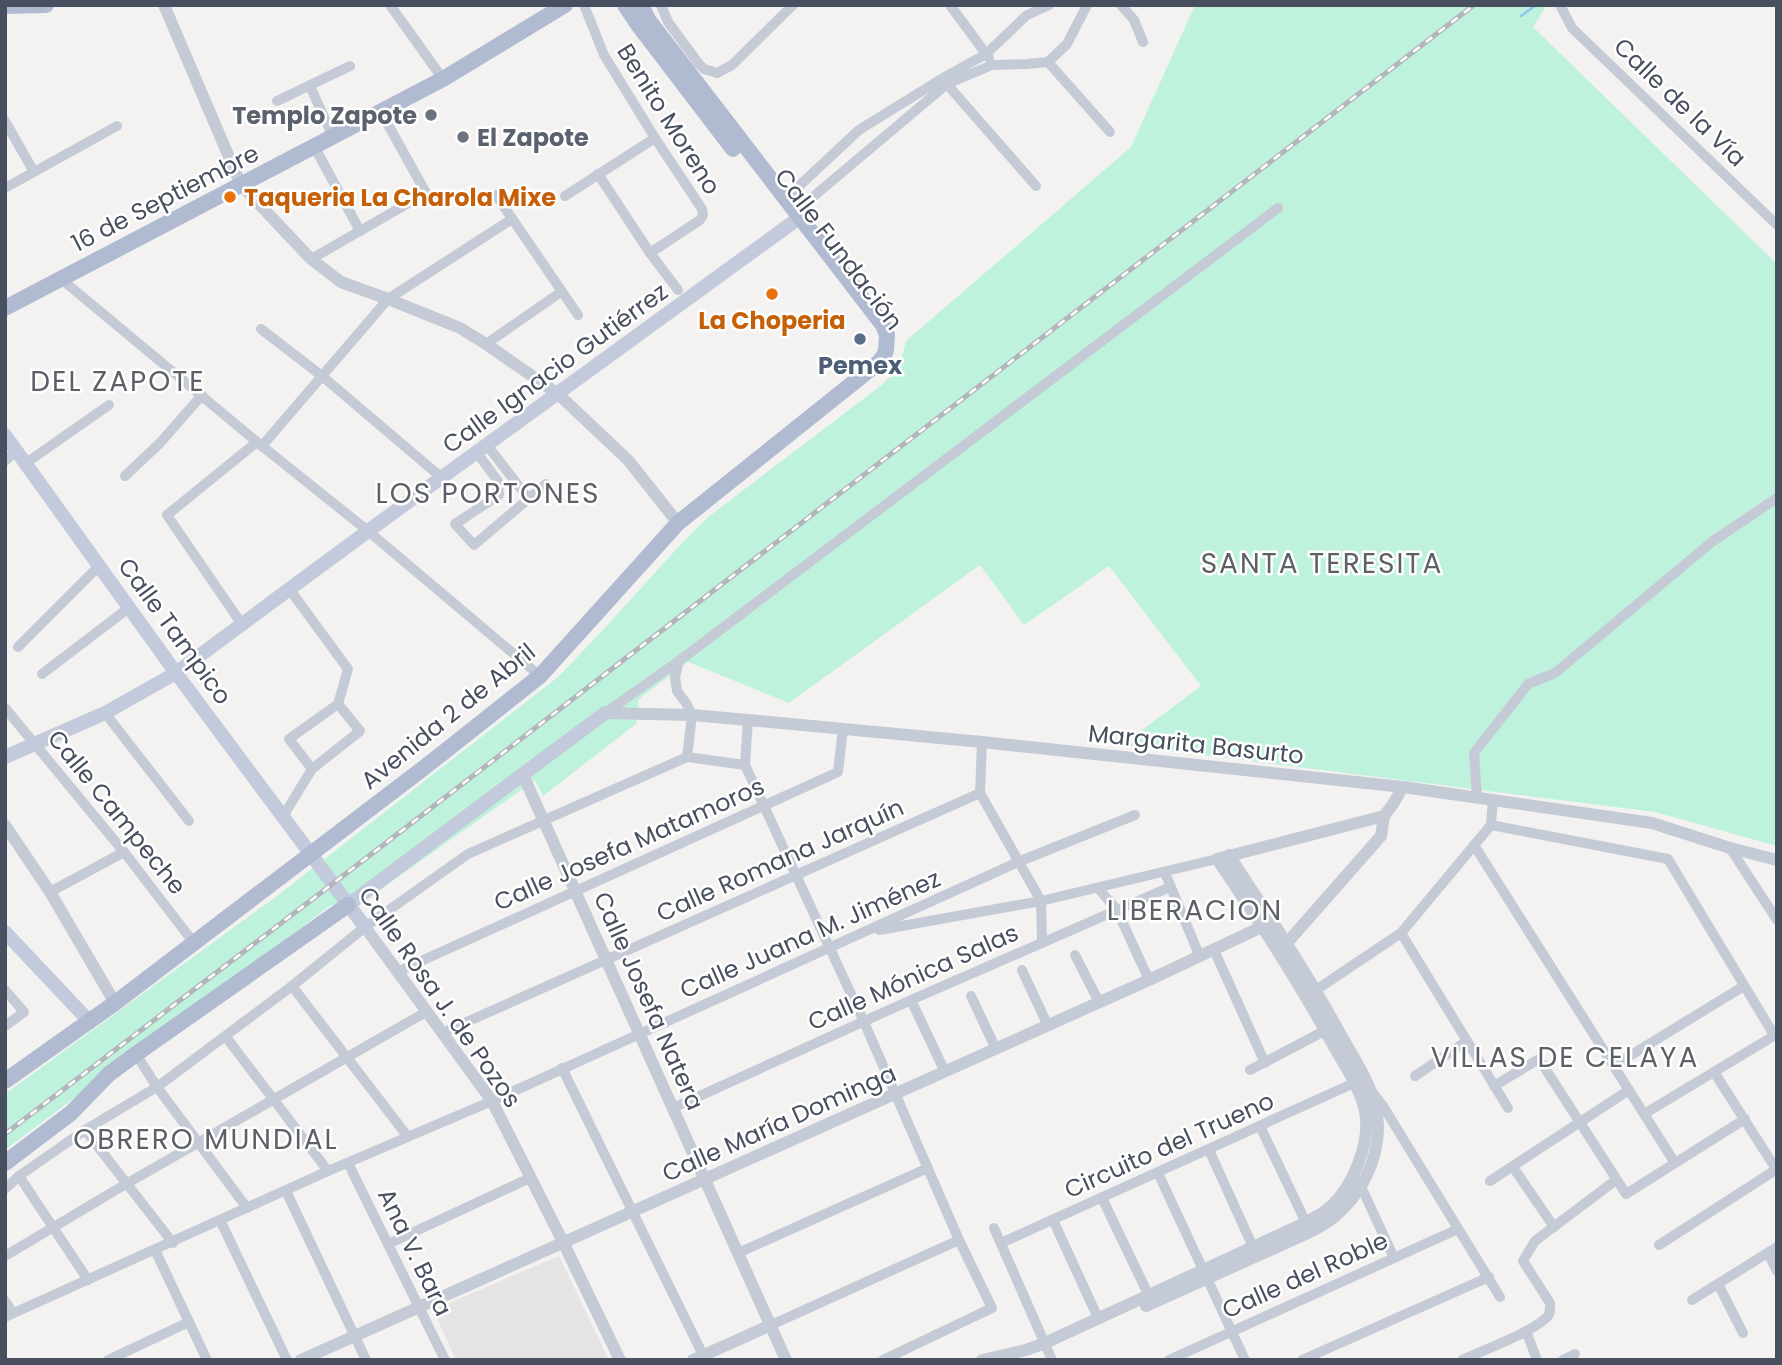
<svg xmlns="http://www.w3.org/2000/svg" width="1782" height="1365" font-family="Poppins,sans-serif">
<rect width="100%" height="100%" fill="#f4f2f1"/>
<!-- education -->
<polygon fill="#e5e3e3" points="559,1256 609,1360 456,1360 433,1310"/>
<!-- green -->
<polygon fill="#bff2dc" points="1195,5 1547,5 1533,27 1777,264 1777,846 1655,812 1122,745 1201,686 1109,566 1024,625 980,565 789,703 688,662 639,699 636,724 543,796 535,780 360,904 331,905 5,1150 5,1094 277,896 558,677 602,631 681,544 708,517 883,384 899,368 906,341 1131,147"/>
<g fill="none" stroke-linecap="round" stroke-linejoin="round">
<!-- stream -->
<polyline stroke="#8ac9f1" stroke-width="2.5" points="1521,16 1536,5"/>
<!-- minor -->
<g stroke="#c5cbd6" stroke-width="10">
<polyline points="390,5 443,79"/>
<polyline points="584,5 604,55 655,138 702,209 703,215 700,220 650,253"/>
<polyline points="661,5 668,22 699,64 704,69 717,73 732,65 793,5"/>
<polyline points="950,5 989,58"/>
<polyline points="1121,5 1134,20 1143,42"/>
<polyline points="1560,5 1572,28 1777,225"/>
<polyline points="1048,62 1110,132"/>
<polyline points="945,82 1036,186"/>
<polyline points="310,86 333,137"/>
<polyline points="277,101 350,66"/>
<polyline points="5,121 34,172"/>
<polyline points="314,146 360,231"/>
<polyline points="598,174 650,253 678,290"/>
<polyline points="5,188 117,126"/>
<polyline points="496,195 578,315"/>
<polyline points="565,196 655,138"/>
<polyline points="785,199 859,130 943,78 986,54 1027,15 1049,5"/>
<polyline points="795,212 947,84 992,65 1027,64 1048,62 1067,44 1087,5"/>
<polyline points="311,259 426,193 381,112"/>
<polyline points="60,278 257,442 368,531 540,676"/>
<polyline points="261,329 322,376 442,478"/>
<polyline points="486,344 561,292"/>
<polyline points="487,445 528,498"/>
<polyline points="262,446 388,299 512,219"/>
<polyline points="477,453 498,481 499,495 455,524 474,545 546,484"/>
<polyline points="5,461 17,450"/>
<polyline points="26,463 109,405"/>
<polyline points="125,476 160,443 202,395"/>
<polyline points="290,590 348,669 338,704 289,739 312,769"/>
<polyline points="243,626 167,515 257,442"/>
<polyline points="18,647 100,565"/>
<polyline points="679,661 675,677 677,691 686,703 692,715 687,757"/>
<polyline points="42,674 130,607"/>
<polyline points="5,708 124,852 194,943"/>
<polyline points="105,713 189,821"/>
<polyline points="605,713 679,661 1278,208"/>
<polyline points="748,720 745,765 864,1022 959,1240 992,1308 883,1360"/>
<polyline points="982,742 980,793 1041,901 1042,943"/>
<polyline points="1477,797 1474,753 1528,684 1555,673 1713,541 1777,498"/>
<polyline points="282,818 312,769 360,731 338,704"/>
<polyline points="1491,825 1668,859 1774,1035"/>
<polyline points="1474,845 1675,1163"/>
<polyline points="1730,848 1777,920"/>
<polyline points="1165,873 1200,957"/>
<polyline points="1098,888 1117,910 1149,980"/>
<polyline points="50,892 124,852"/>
<polyline points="879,930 1041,901 1217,859"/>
<polyline points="1401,933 1508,1108"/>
<polyline points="1214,950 1265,1063"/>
<polyline points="1075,955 1099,1002"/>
<polyline points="1022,970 1048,1026"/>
<polyline points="397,972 838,772 843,728"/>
<polyline points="292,986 408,1137"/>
<polyline points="5,990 24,1012 5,1026"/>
<polyline points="1316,990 1401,933 1491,825 1493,799"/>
<polyline points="971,996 996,1049"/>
<polyline points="911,1000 945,1072"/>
<polyline points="442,1033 980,793"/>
<polyline points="226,1037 328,1171"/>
<polyline points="136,1054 157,1087 247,1208"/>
<polyline points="1613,1066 1744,986"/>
<polyline points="562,1068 703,1355"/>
<polyline points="1250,1070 1330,1028"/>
<polyline points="1714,1072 1776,1169"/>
<polyline points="1415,1076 1467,1041"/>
<polyline points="1494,1086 1539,1059 1626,1194 1745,1119"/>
<polyline points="1373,1093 1383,1106 1500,1297"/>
<polyline points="673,1108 911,1000 1170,887"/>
<polyline points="1644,1114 1777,1034"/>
<polyline points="1260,1126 1308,1227"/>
<polyline points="85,1130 173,1243"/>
<polyline points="1209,1150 1253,1247"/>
<polyline points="348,1163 445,1360"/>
<polyline points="1513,1167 1554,1227"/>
<polyline points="1158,1173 1245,1360"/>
<polyline points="19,1176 88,1280"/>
<polyline points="1490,1181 1629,1090"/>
<polyline points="1359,1182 1394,1258"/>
<polyline points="5,1189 19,1176 85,1130 157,1087 292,986 365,927 468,854 687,757 745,765"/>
<polyline points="286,1191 366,1360"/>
<polyline points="1102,1198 1149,1296"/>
<polyline points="220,1220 287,1360"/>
<polyline points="1053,1220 1098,1318"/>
<polyline points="994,1228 1052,1360"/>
<polyline points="1001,1243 1354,1083"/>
<polyline points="388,1244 530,1178"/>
<polyline points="1659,1245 1777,1169"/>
<polyline points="155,1250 207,1360"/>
<polyline points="738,1253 928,1168"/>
<polyline points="1768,1253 1777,1271"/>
<polyline points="5,1256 126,1184 426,1012"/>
<polyline points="1718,1284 1743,1333"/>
<polyline points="1692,1300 1777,1247"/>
<polyline points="5,1301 13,1313"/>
<polyline points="5,1317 328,1171 492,1101 1018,862 1135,815"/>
<polyline points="771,1325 959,1240"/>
<polyline points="1526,1331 1537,1360"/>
<polyline points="108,1360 189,1322"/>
<polyline points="1169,1360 1458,1229"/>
<polyline points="1302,1360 1489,1277"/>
<path d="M1462,1360c22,-10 68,-27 84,-42 5,-4 4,-9 4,-15l-27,-42 12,-20 81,-61"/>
<polyline points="1563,1360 1575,1354"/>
</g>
<!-- tertiary -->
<g stroke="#c5cbd6" stroke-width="12">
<polyline points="164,5 241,185 311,259 341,282 388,299 460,328 486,344 558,394 628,460 678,523"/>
<polyline points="605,713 692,715 748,720 982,742 1403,787 1652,823 1730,848 1777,860"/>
<polyline points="523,775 786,1360"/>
<polyline points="5,825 50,892 115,1003"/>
<polyline points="365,927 492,1101 563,1242 620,1360"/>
<polyline points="1286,944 1381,836 1384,816"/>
<path d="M1146,1306l164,-74c7,-4 16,-8 23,-14 27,-22 46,-57 45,-93 -1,-33 -20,-60 -36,-88 -34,-63 -74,-122 -113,-182"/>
<polyline points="301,1360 1149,980 1272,922"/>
<polyline points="693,1360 771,1325"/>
<path d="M982,1360l44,-10 19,-7 260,-120c6,-4 13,-7 19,-11 28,-21 49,-71 40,-105 -6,-22 -20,-43 -31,-62 -35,-65 -75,-126 -116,-186l167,-43 9,-12 10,-17"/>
</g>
<!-- secondary -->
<g stroke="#c3cadb" stroke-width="14">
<polyline points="5,435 176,673 365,927"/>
<polyline points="5,757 105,713 176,673 368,531 792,223"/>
<polyline points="348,905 605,713"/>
<polyline points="5,932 89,1021"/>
</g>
<!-- primary -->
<g stroke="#b0bbd1" stroke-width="16">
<polyline points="625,5 639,26 733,149"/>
<polyline points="5,6 46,5"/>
<polyline points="5,308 443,79 565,5"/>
<polyline points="5,1081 115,1003 425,767 540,676 678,523 878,363 884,356 886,350 887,335 883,325 649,21 641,5"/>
<polyline points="5,1163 71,1113 109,1074 136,1054 348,905"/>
</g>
<defs>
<polyline id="rail" points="5,1134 365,859 1474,5"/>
</defs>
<!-- rail casing -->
<use href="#rail" stroke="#b3b5bc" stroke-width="5"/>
<!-- rail -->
<use href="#rail" stroke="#fff" stroke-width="2.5" stroke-dasharray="8" stroke-linecap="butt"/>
</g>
<!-- markers -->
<g fill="#6b7280" stroke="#fff" stroke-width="2.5">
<circle cx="431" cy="115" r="7"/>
<circle cx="463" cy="137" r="7"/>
</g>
<g fill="#e8710a" stroke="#fff" stroke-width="2.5">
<circle cx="230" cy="197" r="7"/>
<circle cx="772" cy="294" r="7"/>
</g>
<circle fill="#5c6f8a" stroke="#fff" stroke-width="2.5" cx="860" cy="339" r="7"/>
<g text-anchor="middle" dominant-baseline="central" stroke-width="5" stroke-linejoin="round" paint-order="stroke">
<!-- street labels -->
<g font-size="24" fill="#485060" stroke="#fff">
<text transform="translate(1680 102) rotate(44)">Calle de la Vía</text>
<text transform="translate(669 119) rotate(58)">Benito Moreno</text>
<text transform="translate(165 198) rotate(-27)">16 de Septiembre</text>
<text transform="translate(839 249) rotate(53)">Calle Fundación</text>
<text transform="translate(555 368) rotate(-36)">Calle Ignacio Gutiérrez</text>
<text transform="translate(175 631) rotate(54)">Calle Tampico</text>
<text transform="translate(448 716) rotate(-39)">Avenida 2 de Abril</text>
<text transform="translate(1196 744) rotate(6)">Margarita Basurto</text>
<text transform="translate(117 812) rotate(51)">Calle Campeche</text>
<text transform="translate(629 844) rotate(-24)">Calle Josefa Matamoros</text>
<text transform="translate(780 860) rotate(-24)">Calle Romana Jarquín</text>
<text transform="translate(810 934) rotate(-24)">Calle Juana M. Jiménez</text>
<text transform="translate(913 977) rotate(-24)">Calle Mónica Salas</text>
<text transform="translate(440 997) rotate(55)">Calle Rosa J. de Pozos</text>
<text transform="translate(649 1001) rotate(66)">Calle Josefa Natera</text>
<text transform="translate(779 1123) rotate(-24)">Calle María Dominga</text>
<text transform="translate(1169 1145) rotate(-24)">Circuito del Trueno</text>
<text transform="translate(415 1252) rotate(64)">Ana V. Bara</text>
<text transform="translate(1305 1275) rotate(-24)">Calle del Roble</text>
</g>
<!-- worship labels -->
<g font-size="24" font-weight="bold" fill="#5b616d" stroke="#fff" text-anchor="end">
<text x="417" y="115">Templo Zapote</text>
<text x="477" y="137" text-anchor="start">El Zapote</text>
</g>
<!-- food labels -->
<g font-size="24" font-weight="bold" fill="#c56008" stroke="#fff" text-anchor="start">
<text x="244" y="197">Taqueria La Charola Mixe</text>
<text x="772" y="320" text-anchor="middle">La Choperia</text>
</g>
<!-- service labels -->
<g font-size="24" font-weight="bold" fill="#4e5e75" stroke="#fff">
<text x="860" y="365">Pemex</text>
</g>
<!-- quarter labels -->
<g font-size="28" letter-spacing="2" fill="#5d6067" stroke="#fff">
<text x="118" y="381">DEL ZAPOTE</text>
<text x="488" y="493">LOS PORTONES</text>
<text x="1322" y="563">SANTA TERESITA</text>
<text x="1195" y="910">LIBERACION</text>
<text x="1565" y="1057">VILLAS DE CELAYA</text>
<text x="206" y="1139">OBRERO MUNDIAL</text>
</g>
</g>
<!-- border -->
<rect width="1782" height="1365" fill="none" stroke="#485060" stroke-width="14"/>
</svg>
